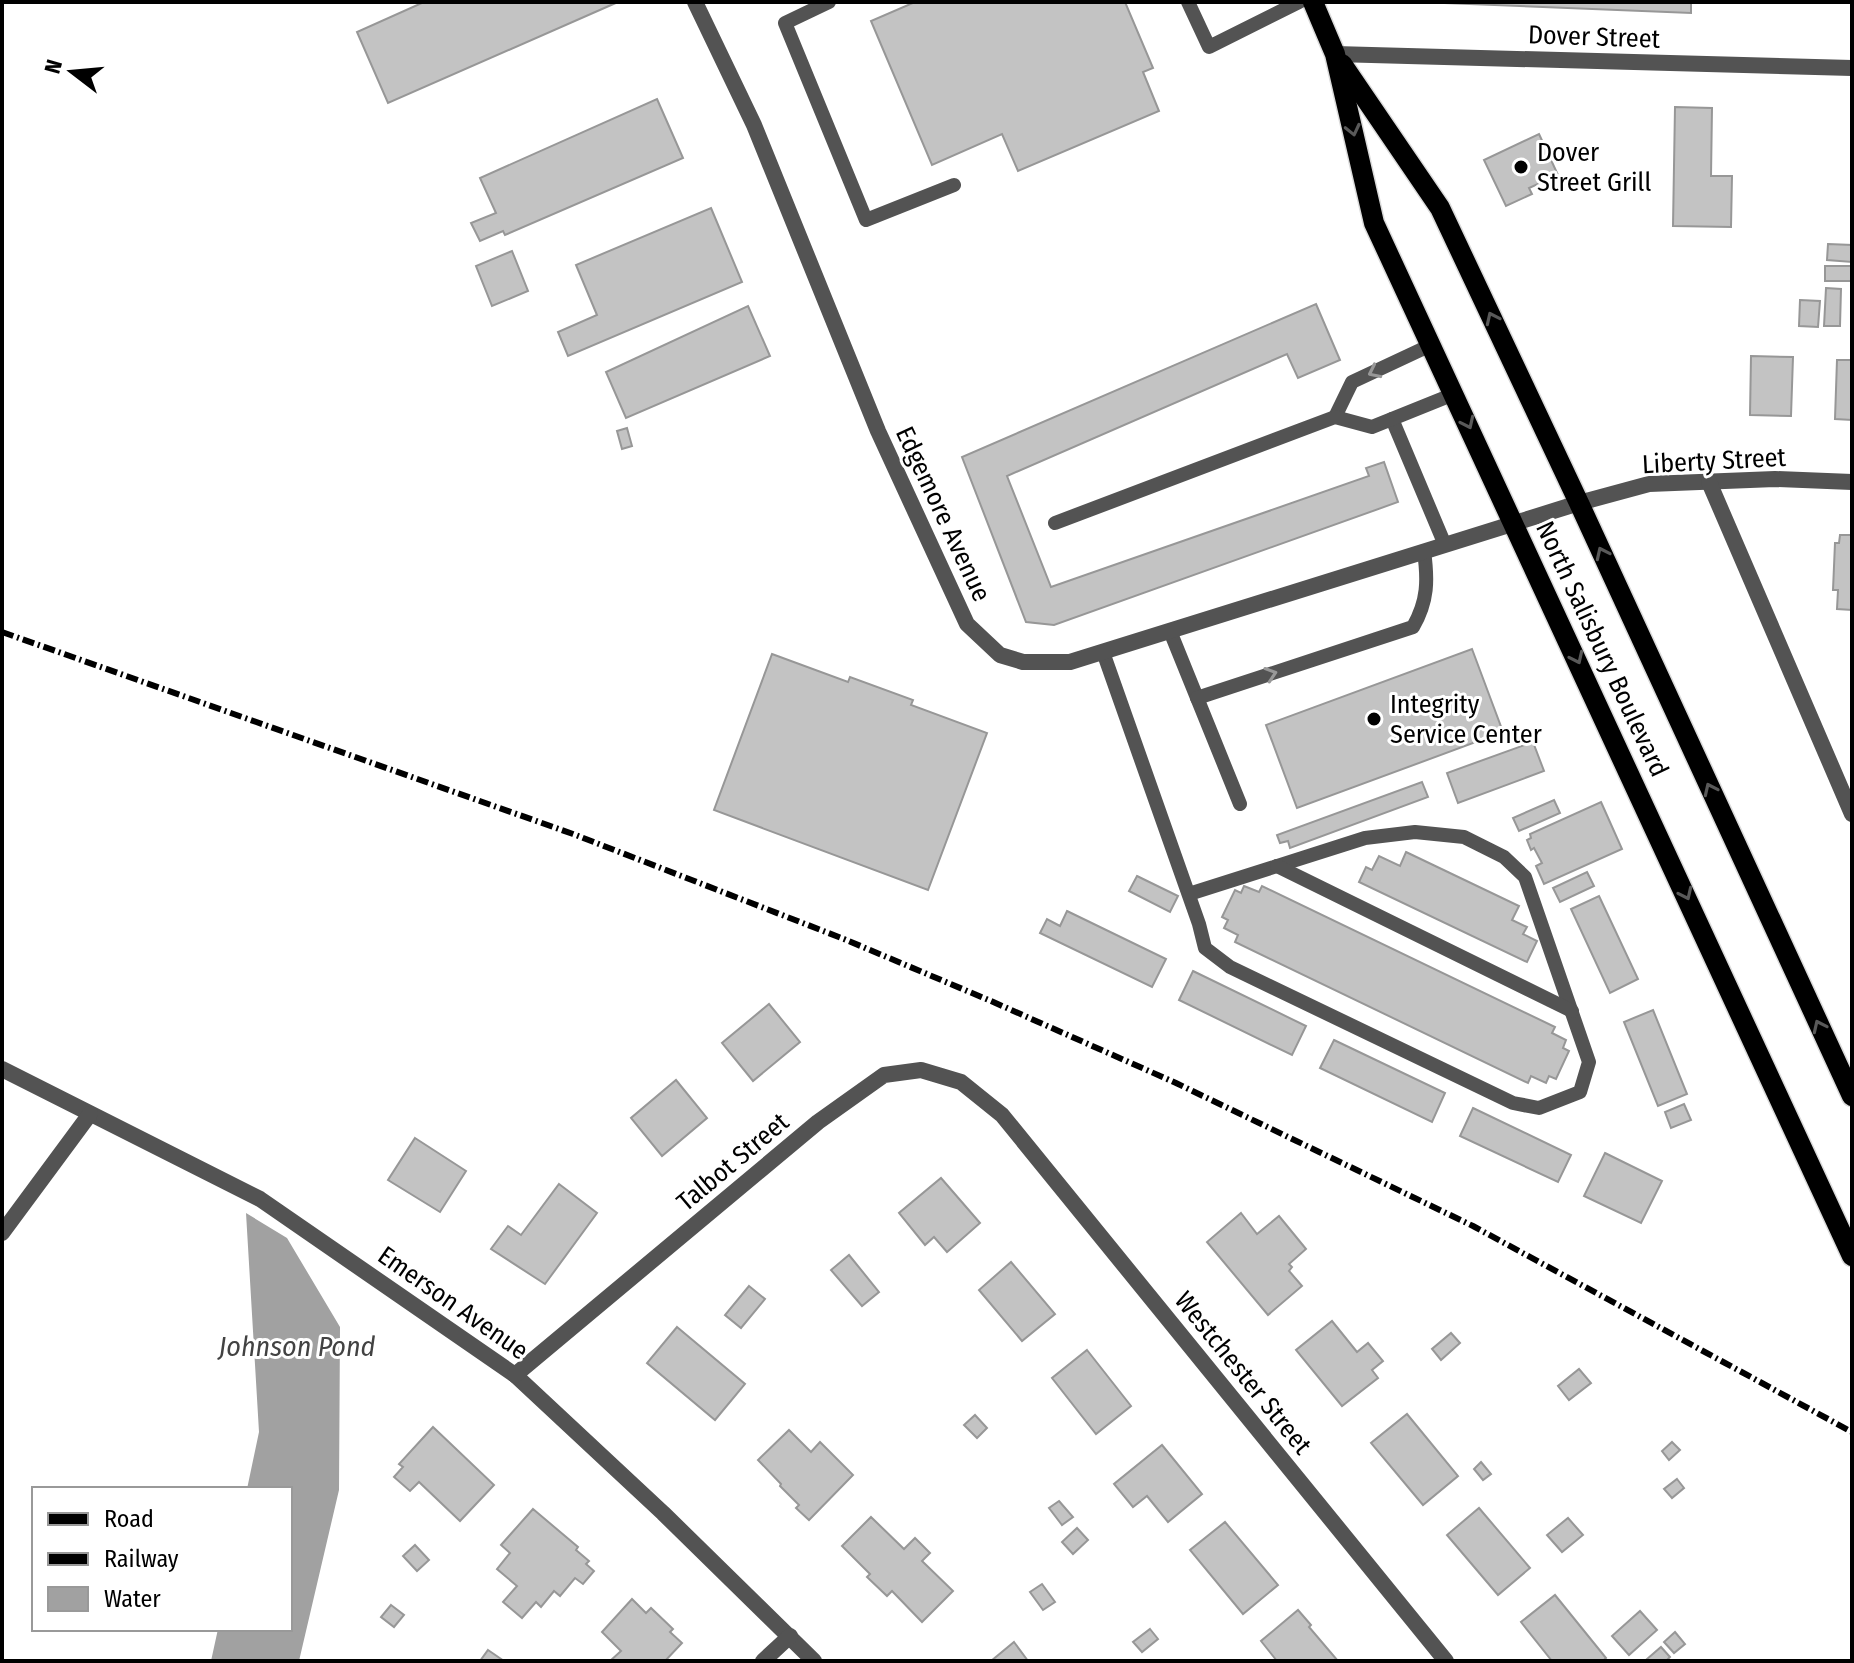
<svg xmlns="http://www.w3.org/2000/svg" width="1854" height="1663" font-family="'Fira Sans Condensed',sans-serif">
<rect width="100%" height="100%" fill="#fff"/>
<!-- water -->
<polygon fill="#a1a1a1" points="246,1213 287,1238 340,1327 339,1490 299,1661 211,1661 218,1629 290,1629 290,1489 247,1489 259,1432"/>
<!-- building -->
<g fill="#c3c3c3" stroke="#979797" stroke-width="2">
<polygon points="424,2 618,2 388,103 357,32"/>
<polygon points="915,2 1125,2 1153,68 1143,72 1159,111 1018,171 1002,134 932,165 871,21"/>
<polygon points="1419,2 1691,2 1691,13"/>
<polygon points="657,99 683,158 505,235 503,231 480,241 471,223 496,213 480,178"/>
<polygon points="1675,107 1712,108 1711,176 1732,176 1731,227 1673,226"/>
<polygon points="1539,134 1558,175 1529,188 1532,194 1506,206 1484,160"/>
<polygon points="711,208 742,282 568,356 558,332 597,315 576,265"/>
<polygon points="1828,244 1852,245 1852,262 1827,260"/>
<polygon points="512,251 528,291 492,306 476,266"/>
<rect x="1825" y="266" width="27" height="15"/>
<polygon points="1826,288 1841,289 1840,326 1824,326"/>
<polygon points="1800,300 1820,301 1818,327 1799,326"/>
<polygon points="1316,304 1340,360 1298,378 1287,354 1007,476 1051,587 1369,476 1366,468 1384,462 1398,502 1054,625 1026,622 962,457"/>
<polygon points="748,306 770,356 626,418 606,372"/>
<polygon points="1751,356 1793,357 1791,416 1750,415"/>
<polygon points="1837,360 1852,360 1852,420 1835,419"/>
<polygon points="627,428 632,446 622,449 617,431"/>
<polygon points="1840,535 1852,535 1852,610 1837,609 1838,590 1833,590 1835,543 1839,543"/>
<polygon points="1472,649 1503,732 1297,808 1266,725"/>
<polygon points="772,654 848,682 850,677 913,700 911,705 987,733 928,890 714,810"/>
<polygon points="1533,742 1544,771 1458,803 1447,773"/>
<polygon points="1422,782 1428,797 1290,848 1288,841 1280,843 1277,835"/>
<polygon points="1554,800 1560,813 1519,831 1513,818"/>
<polygon points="1601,802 1622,849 1544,884 1536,866 1542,863 1534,848 1531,850 1527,840 1531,838 1530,834"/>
<polygon points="1406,852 1519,906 1512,920 1527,927 1523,934 1537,941 1527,962 1359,882 1366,867 1372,870 1379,856 1400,866"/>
<polygon points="1587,872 1594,886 1560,902 1553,888"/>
<polygon points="1137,876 1178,896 1170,912 1129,891"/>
<polygon points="1244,886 1259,892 1262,886 1555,1027 1552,1033 1566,1040 1563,1048 1569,1051 1556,1079 1549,1076 1546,1083 1531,1076 1528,1083 1235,942 1238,935 1224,928 1228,920 1222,917 1235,890 1241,893"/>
<polygon points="1599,896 1638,979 1610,993 1571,909"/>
<polygon points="1067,911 1166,959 1152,987 1040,933 1047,919 1060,926"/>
<polygon points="1193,971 1306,1026 1292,1055 1179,1000"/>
<polygon points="769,1004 800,1042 753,1081 722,1043"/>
<polygon points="1653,1010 1687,1094 1658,1106 1624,1022"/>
<polygon points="1334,1040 1445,1093 1432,1122 1320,1068"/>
<polygon points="676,1080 707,1118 662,1156 631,1118"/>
<polygon points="1684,1104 1691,1120 1671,1128 1665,1112"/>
<polygon points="1473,1108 1571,1155 1558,1182 1460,1136"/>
<polygon points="415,1138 466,1171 440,1212 388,1180"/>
<polygon points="1605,1153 1662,1181 1641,1223 1584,1196"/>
<polygon points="941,1178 980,1223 947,1252 934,1237 925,1245 899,1213"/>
<polygon points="559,1184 597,1213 545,1284 491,1249 508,1226 521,1235"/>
<polygon points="1241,1213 1257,1234 1279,1216 1306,1249 1289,1264 1292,1267 1289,1271 1302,1286 1268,1315 1207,1242"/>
<polygon points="849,1255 879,1292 862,1306 831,1270"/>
<polygon points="1011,1262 1055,1314 1022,1341 979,1290"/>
<polygon points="749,1286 765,1299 741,1328 725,1315"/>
<polygon points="1332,1321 1357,1352 1368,1343 1383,1361 1372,1370 1378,1378 1342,1406 1296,1350"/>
<polygon points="677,1327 745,1384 715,1420 647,1363"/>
<polygon points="1451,1333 1460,1343 1441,1360 1432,1349"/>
<polygon points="1087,1350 1131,1406 1096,1434 1052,1378"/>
<polygon points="1579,1369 1591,1383 1569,1400 1558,1386"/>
<polygon points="1407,1414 1458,1476 1423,1505 1371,1443"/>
<polygon points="975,1415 987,1428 977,1438 964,1425"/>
<polygon points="433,1427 494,1485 460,1521 419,1482 410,1491 394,1477 403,1467 399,1464"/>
<polygon points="789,1430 811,1452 820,1442 853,1475 809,1520 796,1508 799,1505 780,1486 781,1484 758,1460"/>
<polygon points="1672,1442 1680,1450 1669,1460 1662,1451"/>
<polygon points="1162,1445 1202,1494 1168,1522 1147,1496 1133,1507 1114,1484"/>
<polygon points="1481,1462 1491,1474 1483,1480 1474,1469"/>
<polygon points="1677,1479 1684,1488 1672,1498 1664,1489"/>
<polygon points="1059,1501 1073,1517 1062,1525 1049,1508"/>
<polygon points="1479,1508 1530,1568 1498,1595 1447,1535"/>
<polygon points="533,1509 578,1547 576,1550 589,1561 586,1564 594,1571 583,1584 575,1578 560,1596 554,1591 541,1607 536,1602 522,1618 503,1602 517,1586 497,1569 510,1553 501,1545"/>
<polygon points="871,1517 904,1549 915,1538 930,1553 922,1561 953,1591 922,1622 892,1591 887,1596 867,1577 870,1574 842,1546"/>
<polygon points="1568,1518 1583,1535 1562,1552 1547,1535"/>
<polygon points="1225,1522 1278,1585 1243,1614 1190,1550"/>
<polygon points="1077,1528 1088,1540 1073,1554 1062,1542"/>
<polygon points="415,1545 429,1560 417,1571 403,1556"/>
<polygon points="1042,1584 1055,1602 1043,1610 1030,1592"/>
<polygon points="1555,1595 1606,1658 1603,1661 1552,1661 1521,1622"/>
<polygon points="632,1599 646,1613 651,1608 673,1629 670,1632 682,1643 665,1661 610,1661 621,1651 602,1632"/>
<polygon points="391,1605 404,1615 394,1627 381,1617"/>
<polygon points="1298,1610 1311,1625 1309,1627 1338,1661 1277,1661 1261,1641"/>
<polygon points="1640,1611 1657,1630 1629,1655 1612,1636"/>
<polygon points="1150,1629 1158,1639 1142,1652 1133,1642"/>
<polygon points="1675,1632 1685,1644 1674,1653 1664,1642"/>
<polygon points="1014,1642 1028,1661 991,1661"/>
<polygon points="1661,1647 1670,1657 1666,1661 1649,1661 1647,1659"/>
<polygon points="488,1650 504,1661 480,1661"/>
</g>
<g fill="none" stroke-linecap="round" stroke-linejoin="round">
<defs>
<g id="primary">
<polyline points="1313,2 1335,54 1374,223 1852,1256"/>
<polyline points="1342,64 1440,208 1579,503 1852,1096"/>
</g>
</defs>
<!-- primary casing -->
<use href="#primary" stroke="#dbdbdb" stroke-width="23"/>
<!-- lane -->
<g stroke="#535353" stroke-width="14">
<polyline points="829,2 785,23 866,220 954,185"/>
<polyline points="1188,2 1209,47 1299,2"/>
<polyline points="1335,417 1352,382 1431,345"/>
<polyline points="1392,419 1445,545"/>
<polyline points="1055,523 1335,417 1372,427 1454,394"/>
<polyline points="1170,631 1240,804"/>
<polyline points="1103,652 1199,924 1205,948 1230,967 1513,1103 1539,1108 1580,1092 1589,1062 1525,877 1504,857 1464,837 1415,832 1365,838 1189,894"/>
<path d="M1197,698l216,-71c15,-26 15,-47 11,-76"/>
<polyline points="1277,866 1572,1011"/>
</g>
<!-- street -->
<g stroke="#535353" stroke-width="16">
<polyline points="695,2 754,125 878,431 967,624 1000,655 1023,662 1070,662 1579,503 1649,484 1775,479 1852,482"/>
<polyline points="1335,54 1852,68"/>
<polyline points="1709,482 1852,814"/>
<polyline points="2,1069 260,1199 515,1375 663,1513 814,1661"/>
<polyline points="2,1233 90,1114"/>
<polyline points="515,1375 818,1122 884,1075 921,1070 961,1082 1002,1115 1446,1661"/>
<polyline points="763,1661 790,1636"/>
</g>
<!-- primary -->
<use href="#primary" stroke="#000" stroke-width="20"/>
<!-- rail -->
<polyline stroke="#000" stroke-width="6" stroke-dasharray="12 4 2 4" stroke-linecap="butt" points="2,632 573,834 844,939 991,1001 1176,1083 1473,1226 1852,1432"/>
</g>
<!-- one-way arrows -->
<defs><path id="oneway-chevron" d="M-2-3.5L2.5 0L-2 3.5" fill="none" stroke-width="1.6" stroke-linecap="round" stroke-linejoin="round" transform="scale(2)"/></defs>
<g stroke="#595959">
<use href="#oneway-chevron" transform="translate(1353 130) rotate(77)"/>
<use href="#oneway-chevron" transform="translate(1492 318) rotate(-115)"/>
<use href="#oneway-chevron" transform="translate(1468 423) rotate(65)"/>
<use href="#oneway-chevron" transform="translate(1602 553) rotate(-115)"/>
<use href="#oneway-chevron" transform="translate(1577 658) rotate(65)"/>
<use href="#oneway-chevron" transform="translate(1710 789) rotate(-115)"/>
<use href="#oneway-chevron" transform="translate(1686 894) rotate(65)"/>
<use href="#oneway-chevron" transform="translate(1819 1026) rotate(-115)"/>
</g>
<g stroke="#989898">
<use href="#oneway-chevron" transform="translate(1374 372) rotate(154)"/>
<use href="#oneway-chevron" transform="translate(1271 674) rotate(-18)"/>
</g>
<!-- markers -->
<g fill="#000" stroke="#fff" stroke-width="3">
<circle cx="1521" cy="167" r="8"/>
<circle cx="1374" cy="719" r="8"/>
</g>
<g text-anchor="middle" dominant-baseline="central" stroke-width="6" stroke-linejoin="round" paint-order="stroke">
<!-- street labels -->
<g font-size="26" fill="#000" stroke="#fff">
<text transform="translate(1594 37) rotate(2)">Dover Street</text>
<text transform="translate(1714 461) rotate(-3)">Liberty Street</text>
<text transform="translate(943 514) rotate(65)">Edgemore Avenue</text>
<text transform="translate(1602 649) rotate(65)">North Salisbury Boulevard</text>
<text transform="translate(733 1162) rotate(-40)">Talbot Street</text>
<text transform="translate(453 1303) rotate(35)">Emerson Avenue</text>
<text transform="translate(1243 1373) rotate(51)">Westchester Street</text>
</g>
<!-- poi labels -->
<g font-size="26" fill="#000" stroke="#fff" text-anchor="start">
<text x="1537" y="152">Dover<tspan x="1537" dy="30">Street Grill</tspan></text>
<text x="1390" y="704">Integrity<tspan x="1390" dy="30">Service Center</tspan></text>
</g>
<!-- water labels -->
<g font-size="28" font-style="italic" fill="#424242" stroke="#fff">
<text x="297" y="1346">Johnson Pond</text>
</g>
</g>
<!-- border -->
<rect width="1854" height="1663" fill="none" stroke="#000000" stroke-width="8"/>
<!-- legend -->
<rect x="32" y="1487" width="260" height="144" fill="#ffffff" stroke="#999999" stroke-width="2"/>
<rect x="48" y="1513" width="40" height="12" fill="#000000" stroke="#999999" stroke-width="2"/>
<text x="104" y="1527" font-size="24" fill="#000000">Road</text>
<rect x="48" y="1553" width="40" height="12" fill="#000000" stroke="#999999" stroke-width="2"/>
<text x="104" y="1567" font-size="24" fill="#000000">Railway</text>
<rect x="48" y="1587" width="40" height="24" fill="#a1a1a1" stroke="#999999" stroke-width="2"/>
<text x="104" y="1607" font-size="24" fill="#000000">Water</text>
<!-- north arrow -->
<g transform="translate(72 72) rotate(286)" stroke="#ffffff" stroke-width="6" paint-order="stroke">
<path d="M0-6L14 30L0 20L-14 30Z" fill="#000000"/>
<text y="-12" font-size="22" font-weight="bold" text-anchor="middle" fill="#000000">N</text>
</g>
</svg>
